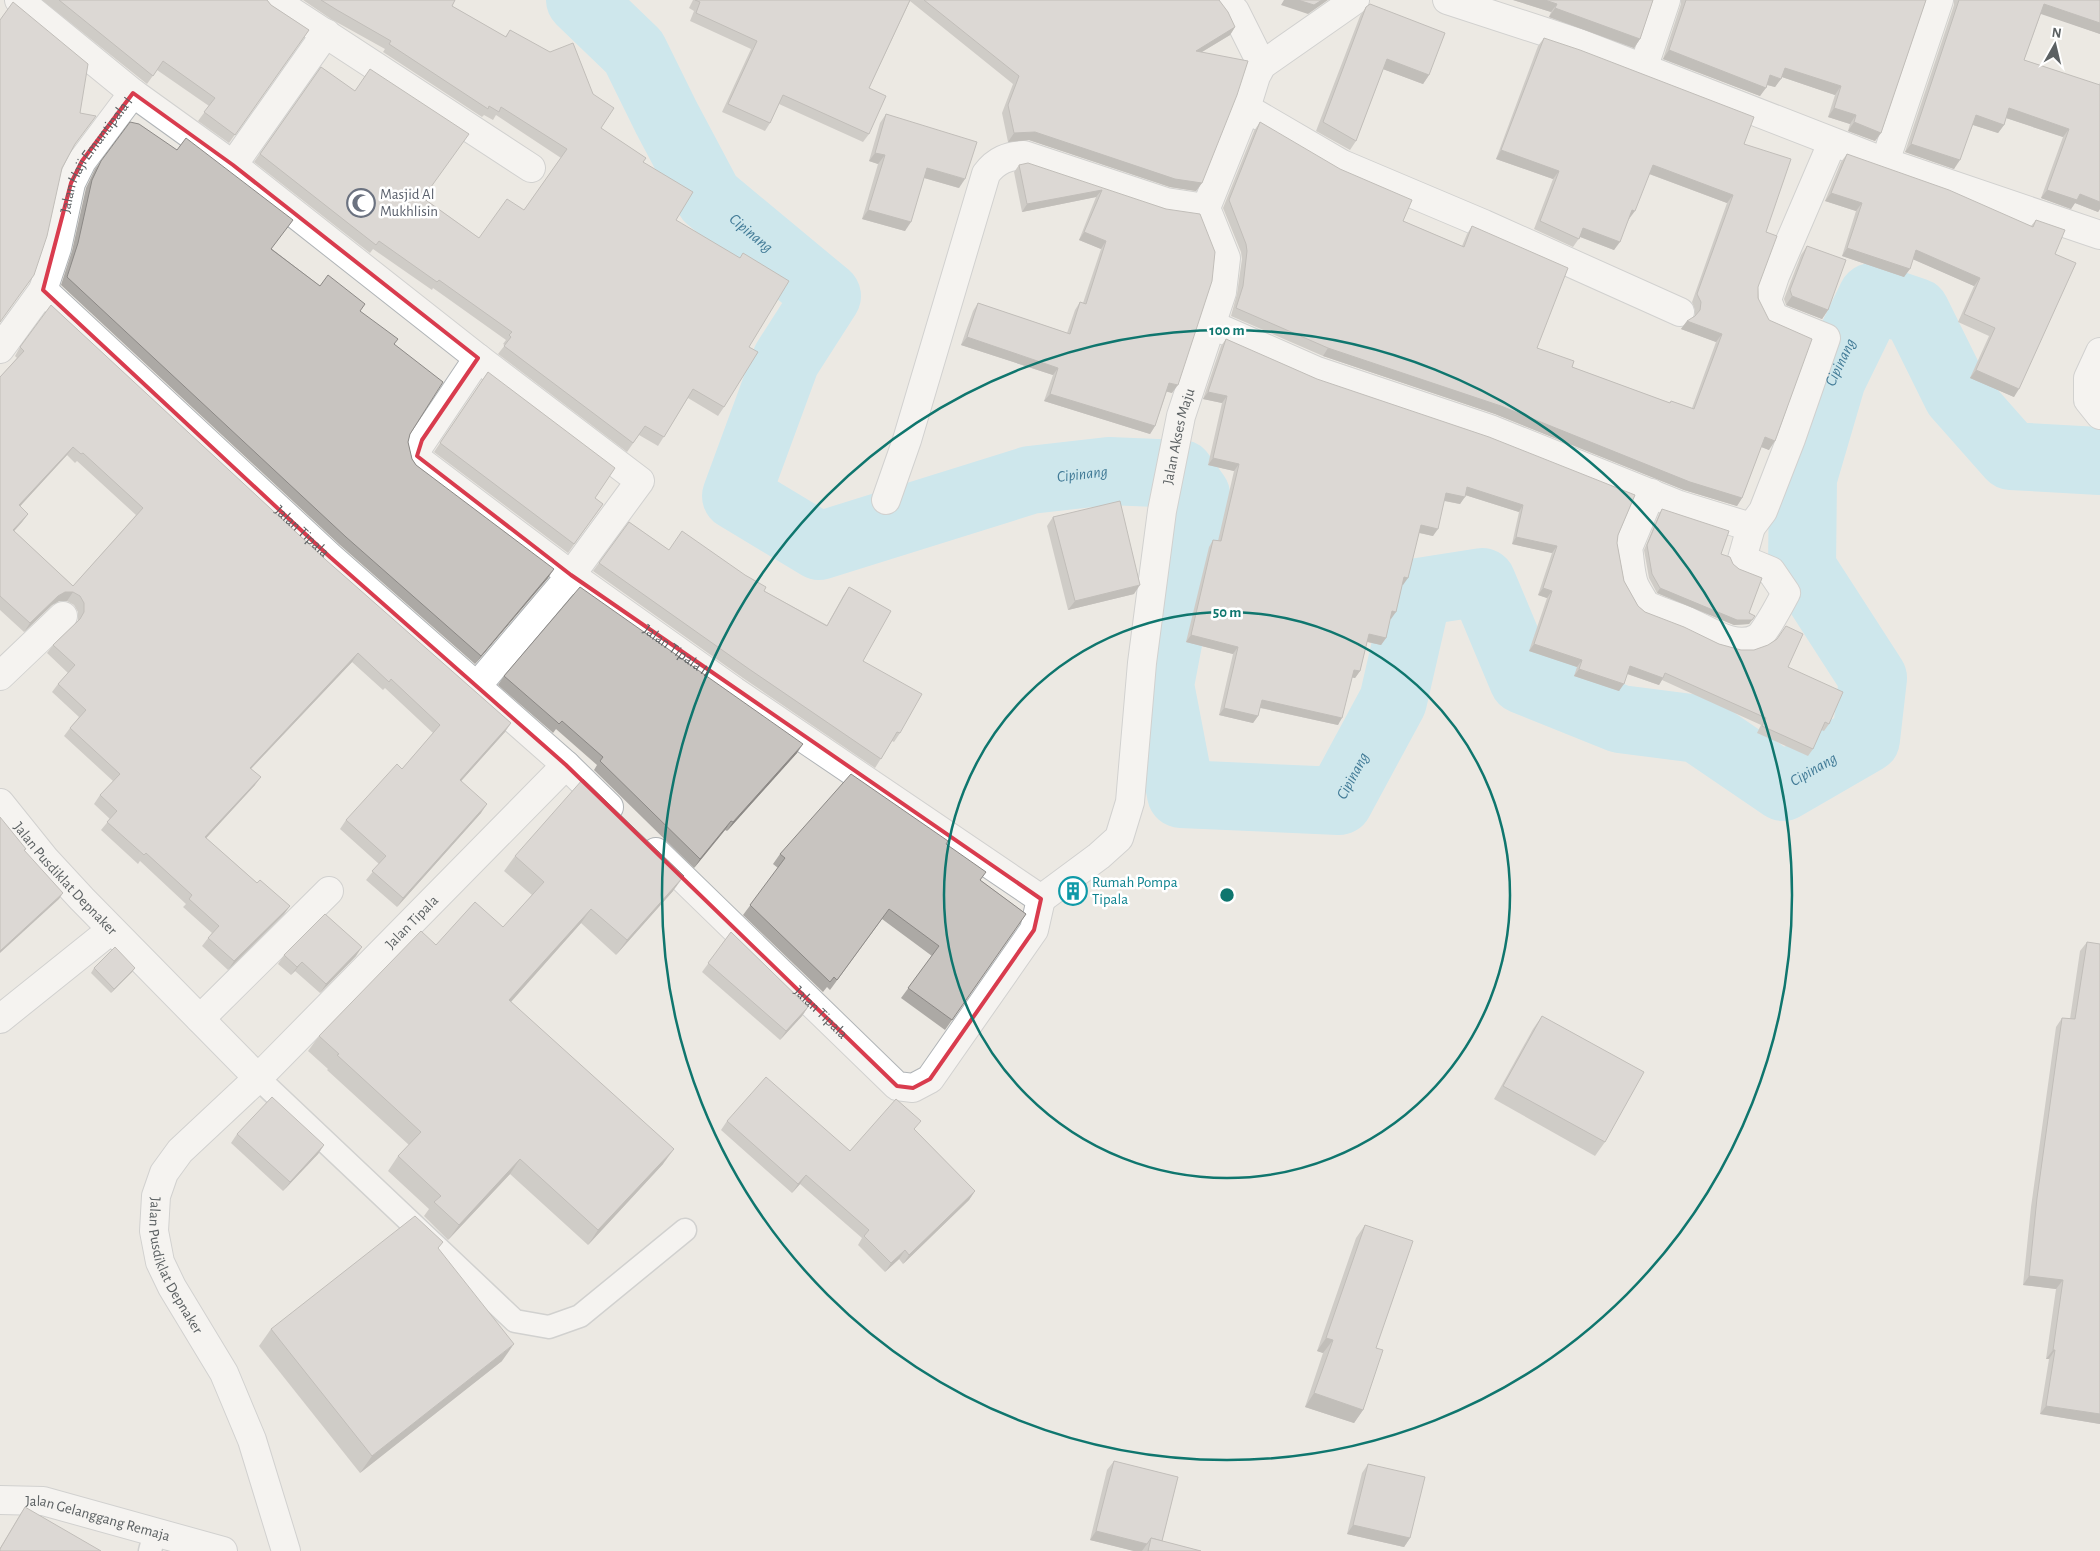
<svg xmlns="http://www.w3.org/2000/svg" width="2100" height="1551" font-family="'Alegreya Sans',sans-serif">
<rect width="100%" height="100%" fill="#ece9e3"/>
<g fill="none" stroke-linecap="round" stroke-linejoin="round">
<!-- river -->
<path stroke="#a8e4f7" stroke-width="68" id="s1" d="M580,0l54,52 32,65 43,81 118,98 -41,64 -50,136 83,50 211,-66 79,-9 72,3 15,21 -36,190 21,109 158,7 54,-100 25,-109 64,-10 41,98 97,39 78,10 85,58 83,-48 7,-61 -71,-110 1,-90 29,-99 40,-82 44,15 41,83 54,61 89,5"/>
<defs>
<g id="service">
<polyline points="258,1078 515,1321 549,1327 580,1316 685,1230"/>
<polyline points="150,1551 155,1532"/>
</g>
<g id="minor">
<polyline points="19,0 133,93 233,165 478,358 640,481 571,575 476,687"/>
<polyline points="274,0 531,168"/>
<polyline points="1225,0 1235,11 1262,65"/>
<polyline points="1447,0 1579,43 1885,162 2100,235"/>
<polyline points="1643,69 1666,0"/>
<polyline points="1246,108 1342,164 1484,224 1680,312"/>
<polyline points="1885,162 1939,0"/>
<polyline points="233,165 326,33"/>
<path id="s2" d="M43,290l287,267 236,208 43,42"/>
<polyline points="1210,324 1317,371 1490,429 1679,505 1751,527"/>
<path id="s3" d="M0,349l43,-59 14,-42 14,-65 11,-22 51,-68"/>
<polyline points="2100,352 2088,378 2088,400 2100,415"/>
<path id="s4" d="M478,358l-59,88 -2,8 3,7 151,114 163,116 307,208"/>
<path d="M1651,493l-23,55c2,11 2,24 6,36 3,7 8,14 12,21 13,6 26,10 39,15 20,8 50,31 72,18 7,-3 24,-36 29,-45l-15,-22 -29,-12 9,-32 12,-16 28,-72 35,-101 -52,-21 -7,-17 8,-24 57,-133"/>
<path d="M886,500l21,-60 79,-266c10,-14 22,-18 38,-19l142,47 40,6"/>
<polyline points="0,676 63,616"/>
<path id="s5" d="M656,852l241,234 16,2 17,-9 104,-149 7,-31"/>
<path id="s6" d="M1041,899l58,-43 20,-18 11,-36 12,-139 20,-152 19,-95 41,-124 4,-34 -20,-50 40,-100 10,-32 6,-11 93,-65"/>
<polyline points="0,1019 111,930"/>
<polyline points="200,1019 329,891"/>
<path id="s7" d="M258,1078l308,-313"/>
<path id="s8" d="M0,1500l43,1 180,50"/>
</g>
<g id="tertiary">
<path id="s9" d="M0,803l45,56 37,40 176,179 -78,73 -16,22 -8,23 -2,35 6,31 12,25 52,86 28,67 34,111"/>
</g>
</defs>
<!-- service casing -->
<use href="#service" stroke="#b0b4b7" stroke-width="25"/>
<!-- minor casing -->
<use href="#minor" stroke="#b0b4b7" stroke-width="30"/>
<!-- tertiary casing -->
<use href="#tertiary" stroke="#b0b4b7" stroke-width="30"/>
<!-- service -->
<use href="#service" stroke="#fff" stroke-width="22"/>
<!-- minor -->
<use href="#minor" stroke="#fff" stroke-width="28"/>
<!-- tertiary -->
<use href="#tertiary" stroke="#fff" stroke-width="28"/>
</g>
<!-- wall -->
<g fill="#aca9a5" fill-rule="evenodd">
<polygon points="42,0 267,0 271,5 309,30 229,143 198,121 209,106 157,70 147,84"/>
<polygon points="303,0 455,0 452,6 505,37 510,30 601,128 643,162 749,347 724,407 718,416 688,398 658,446 639,435 627,452 498,354 505,345 503,344 506,340 433,288 432,290 373,249 370,253 254,162 321,67 423,198 479,238 524,210 561,158 496,115 493,120 484,115 482,117 383,52 385,49 331,19"/>
<polygon points="693,0 1219,0 1235,27 1230,35 1202,52 1202,183 1196,191 1170,187 1029,140 1008,142 1002,113 1013,84 910,1 869,88 869,134 863,142 779,104 770,123 765,131 722,112 751,49 690,21 694,11 689,8"/>
<polygon points="1513,0 1653,0 1640,39 1634,48 1549,17 1551,12"/>
<polygon points="1681,0 1926,0 1881,133 1875,141 1848,131 1850,124 1828,117 1835,95 1782,77 1775,87 1767,85 1760,96 1663,59 1681,4"/>
<polygon points="1954,0 2100,0 2100,34 2041,13 2024,60 2099,85 2100,82 2100,209 2098,212 2075,203 2071,209 2041,198 2063,137 2006,118 2004,125 1998,133 1973,125 1954,169 1905,152 1954,5"/>
<polygon points="1366,7 1429,75 1423,84 1383,69 1356,141 1350,150 1316,131 1360,16"/>
<polygon points="1544,38 1744,144 1766,232 1758,287 1769,450 1761,447 1742,498 1737,506 1684,490 1495,414 1323,356 1231,316 1237,294 1242,259 1241,252 1223,208 1254,131 1260,122 1403,221 1462,246 1467,234 1472,226 1537,348 1572,367 1670,403 1671,401 1692,408 1716,342 1681,329 1687,321 1695,317 1695,310 1692,302 1727,203 1649,174 1629,219 1614,250 1580,237 1573,247 1534,229 1553,179 1496,159 1538,46"/>
<polygon points="886,114 959,188 924,178 905,231 862,219 878,164 869,161 880,123"/>
<polygon points="1847,154 2031,226 2036,220 2055,254 2014,397 1970,378 1989,336 1958,322 1974,286 1913,259 1904,277 1842,256 1856,211 1825,201 1841,162"/>
<polygon points="101,161 272,249 320,286 360,311 395,345 410,434 408,442 412,459 416,465 548,578 475,664 340,545 61,285 72,251 86,188 95,169"/>
<polygon points="1019,165 1166,209 1172,393 1167,391 1155,426 1150,434 1044,401 1053,375 961,345 973,311 978,303 1067,333 1075,310 1080,302 1083,303 1101,249 1079,240 1096,197 1022,212 1014,172"/>
<polygon points="1807,246 1828,310 1822,319 1786,305 1784,299 1801,255"/>
<polygon points="1226,339 1618,535 1617,543 1624,581 1638,606 1645,612 1719,644 1788,667 1829,724 1824,731 1821,730 1813,749 1808,756 1757,733 1761,725 1662,680 1659,685 1627,674 1619,691 1574,676 1577,667 1529,651 1547,598 1538,595 1552,553 1512,544 1519,512 1465,495 1460,504 1444,501 1433,536 1419,533 1403,585 1402,585 1391,619 1390,619 1386,638 1381,645 1367,642 1360,671 1355,678 1352,677 1338,725 1260,708 1258,716 1253,723 1219,715 1233,654 1186,642 1209,547 1213,540 1218,541 1234,471 1208,465 1222,403 1203,399 1221,346"/>
<path d="M20,347l485,385 -44,49 20,32 -84,94 -31,-27 13,-16 -39,-35 6,-9 56,-51 31,-36 -48,-45 -2,2 -31,-28 -101,107 4,16 -49,53 51,45 33,23 -6,8 -56,56 -26,-24 10,-13 -29,-26 3,-3 -46,-43 -2,3 -37,-34 9,-11 -16,-15 6,-9 13,-14 -49,-45 6,-8 9,-11 -27,-25 6,-8 10,-11 -21,-20 6,-8 25,-24v-9l-4,-7 -7,-4h-8l-7,4 -28,27 -24,-22v-233l17,-19 -2,-2zM67,455l8,8 2,-2 59,54 -63,71 -59,-55 8,-9 6,-8 -8,-8z"/>
<polygon points="488,372 595,498 603,504 568,553 434,452"/>
<polygon points="1662,509 1721,554 1749,613 1755,616 1749,624 1734,625 1657,593 1649,578 1644,550 1659,514"/>
<polygon points="1053,517 1134,594 1068,610 1047,526"/>
<polygon points="629,522 669,550 764,591 827,625 843,596 849,587 863,661 900,733 894,742 892,741 875,768 743,678 593,571"/>
<polygon points="504,676 797,753 727,831 725,830 694,868 594,770 597,765 556,729 553,733 551,731 498,685"/>
<polygon points="946,844 980,880 1026,914 945,1030 901,998 932,956 882,919 830,990 827,987 823,992 743,915 778,868 773,864 780,854"/>
<polygon points="515,856 673,891 616,955 581,923 511,1002 663,1164 588,1245 510,1174 448,1240 424,1216 429,1209 388,1171 398,1156 409,1145 327,1070 328,1069 308,1051 319,1036 436,945 503,927 532,895 504,871"/>
<polygon points="731,932 808,1007 802,1016 780,1040 702,972"/>
<polygon points="2087,942 2100,1424 2040,1414 2049,1359 2046,1359 2056,1289 2023,1285 2031,1207 2056,1027 2062,1018 2070,1019 2080,951"/>
<polygon points="284,955 356,956 320,993 295,971 291,975 278,964"/>
<polygon points="94,968 135,968 132,972 111,993 91,973"/>
<polygon points="1542,1016 1605,1142 1595,1156 1494,1099 1533,1029"/>
<polygon points="727,1121 850,1151 915,1130 975,1191 969,1200 903,1264 899,1259 885,1272 858,1245 862,1238 800,1184 792,1193 721,1130"/>
<polygon points="237,1134 324,1145 318,1154 283,1191 231,1143"/>
<polygon points="1365,1225 1376,1348 1363,1410 1354,1423 1305,1407 1323,1353 1317,1351 1356,1238"/>
<polygon points="438,1248 502,1361 360,1473 259,1346 271,1329"/>
<polygon points="1114,1461 1162,1541 1201,1551 1134,1551 1090,1540 1107,1470"/>
<polygon points="1368,1464 1410,1538 1404,1547 1347,1534 1362,1473"/>
<polygon points="25,1507 0,1551 0,1548 19,1516"/>
</g>
<!-- shaded-wall -->
<g fill="#8c8986">
<polygon points="1284,0 1328,0 1308,14 1281,5"/>
<polygon points="1513,0 1545,0 1557,4 1551,12"/>
<polygon points="2044,4 2100,23 2100,34 2038,13"/>
<polygon points="1555,8 1640,39 1634,48 1549,17"/>
<polygon points="1235,27 1230,35 1190,59 1196,51"/>
<polygon points="1669,50 1766,88 1760,96 1663,59"/>
<polygon points="1387,59 1429,75 1423,84 1380,68"/>
<polygon points="1785,68 1841,86 1835,95 1779,76"/>
<polygon points="1770,75 1781,79 1775,87 1764,84"/>
<polygon points="1834,108 1856,115 1850,124 1828,117"/>
<polygon points="2009,108 2069,129 2063,137 2003,117"/>
<polygon points="1976,115 2004,125 1998,133 1970,124"/>
<polygon points="1854,122 1881,133 1875,141 1848,131"/>
<polygon points="1035,132 1202,183 1196,191 1170,187 1029,140 1008,142 1014,133"/>
<polygon points="1911,144 1960,160 1954,169 1905,152"/>
<polygon points="1501,150 1559,171 1553,179 1496,159"/>
<polygon points="875,153 885,155 878,164 869,161"/>
<polygon points="1653,165 1733,195 1727,203 1647,173"/>
<polygon points="927,168 965,179 959,188 921,177"/>
<polygon points="1102,190 1096,197 1022,212 1027,204"/>
<polygon points="2047,190 2080,194 2100,202 2100,209 2098,212 2075,203 2071,209 2041,198"/>
<polygon points="1831,193 1862,203 1856,211 1825,201"/>
<polygon points="868,210 911,222 905,231 862,219"/>
<polygon points="1632,210 1635,211 1629,219 1627,218"/>
<polygon points="1583,228 1620,242 1614,250 1578,236"/>
<polygon points="1084,232 1106,241 1101,249 1079,240"/>
<polygon points="1847,248 1910,269 1904,277 1842,256"/>
<polygon points="1916,250 1980,278 1974,286 1910,258"/>
<polygon points="1792,296 1828,310 1822,319 1786,305"/>
<polygon points="1687,321 1722,334 1716,342 1681,329"/>
<polygon points="967,337 1058,368 1053,375 961,345"/>
<polygon points="1328,348 1501,406 1742,498 1737,506 1684,490 1495,414 1323,356"/>
<polygon points="1976,370 2019,389 2014,397 1970,378"/>
<polygon points="1169,383 1178,385 1172,393 1164,391"/>
<polygon points="1208,392 1227,396 1222,403 1203,399"/>
<polygon points="1050,394 1155,426 1150,434 1044,401"/>
<polygon points="1765,437 1775,441 1769,450 1759,446"/>
<polygon points="73,447 67,455 13,514 19,505"/>
<polygon points="1213,458 1239,464 1234,471 1208,465"/>
<polygon points="1467,487 1523,505 1519,512 1462,494"/>
<polygon points="1446,493 1465,497 1460,504 1441,500"/>
<polygon points="28,514 22,522 7,539 13,530"/>
<polygon points="1421,525 1438,529 1433,536 1416,532"/>
<polygon points="1516,537 1557,546 1552,553 1512,544"/>
<polygon points="554,569 548,578 475,664 481,656"/>
<polygon points="1404,577 1408,578 1403,585 1399,584"/>
<polygon points="1140,585 1134,594 1068,610 1075,601"/>
<polygon points="1543,588 1552,591 1547,598 1538,595"/>
<polygon points="1660,588 1752,620 1749,624 1734,625 1657,593"/>
<polygon points="65,592 73,592 67,601 59,601 52,605 24,632 30,623 58,596"/>
<polygon points="1392,611 1396,612 1391,619 1387,618"/>
<polygon points="1369,634 1386,638 1381,645 1364,641"/>
<polygon points="1191,635 1238,647 1233,654 1186,642"/>
<polygon points="1534,644 1582,660 1577,667 1529,651"/>
<polygon points="358,653 352,662 244,776 250,768"/>
<polygon points="1630,666 1663,678 1659,685 1625,673"/>
<polygon points="1579,669 1624,684 1619,691 1574,676"/>
<polygon points="1354,670 1360,671 1355,678 1349,677"/>
<polygon points="1262,700 1342,718 1338,725 1257,707"/>
<polygon points="1224,708 1258,716 1253,723 1219,715"/>
<polygon points="511,723 505,732 454,789 460,780"/>
<polygon points="803,744 797,753 727,831 733,822"/>
<polygon points="261,777 255,785 199,846 205,837"/>
<polygon points="487,804 481,813 397,907 403,898"/>
<polygon points="731,821 725,830 694,868 700,859"/>
<polygon points="684,876 673,891 616,955 627,940"/>
<polygon points="63,893 59,899 0,953 0,951"/>
<polygon points="290,906 284,914 228,970 234,961"/>
<polygon points="591,909 581,923 499,1015 509,1000"/>
<polygon points="362,947 356,956 320,993 326,984"/>
<polygon points="302,962 295,971 291,975 297,967"/>
<polygon points="135,968 132,972 111,993 114,989"/>
<polygon points="808,1007 802,1016 780,1040 786,1031"/>
<polygon points="324,1145 318,1154 283,1191 290,1182"/>
<polygon points="674,1149 663,1164 588,1245 598,1230"/>
<polygon points="520,1159 510,1174 448,1240 459,1225"/>
<polygon points="806,1175 800,1184 792,1193 798,1184"/>
<polygon points="975,1191 969,1200 903,1264 909,1255"/>
<polygon points="905,1250 899,1259 885,1272 891,1263"/>
<polygon points="2029,1276 2063,1280 2056,1289 2023,1285"/>
<polygon points="1326,1338 1333,1340 1323,1353 1317,1351"/>
<polygon points="514,1344 502,1361 360,1473 372,1456"/>
<polygon points="2053,1350 2055,1350 2049,1359 2046,1359"/>
<polygon points="1314,1393 1363,1410 1354,1423 1305,1407"/>
<polygon points="2046,1406 2100,1414 2100,1424 2040,1414"/>
<polygon points="1353,1525 1410,1538 1404,1547 1347,1534"/>
<polygon points="1096,1531 1147,1544 1142,1551 1134,1551 1090,1540"/>
</g>
<!-- building -->
<g fill="#c8c4c0" stroke="#8c8986" fill-rule="evenodd">
<polygon points="59,0 267,0 271,5 309,30 235,135 204,112 215,98 163,61 153,76"/>
<polygon points="321,0 455,0 452,6 506,37 510,30 550,52 573,43 593,94 614,108 601,128 646,158 643,162 693,192 676,220 740,258 743,253 789,281 749,347 758,352 724,407 693,389 664,437 645,426 633,443 504,346 511,337 509,335 512,332 439,280 437,282 379,241 376,245 260,154 321,67 355,91 370,69 469,134 423,198 479,238 507,199 524,210 567,149 501,107 499,112 489,106 488,109 389,44 391,41 337,10"/>
<polygon points="695,0 910,0 869,88 886,96 869,134 783,95 770,123 728,104 757,41 696,13 700,2"/>
<polygon points="924,0 1219,0 1228,12 1235,27 1196,51 1248,61 1237,95 1202,183 1175,179 1035,132 1014,133 1008,105 1019,76"/>
<polygon points="1298,0 1322,0 1314,5"/>
<polygon points="1545,0 1653,0 1640,39 1555,8 1557,4"/>
<polygon points="1686,0 1926,0 1881,133 1854,122 1856,115 1834,108 1841,86 1785,68 1781,79 1770,75 1766,88 1669,50"/>
<polygon points="1959,0 2100,0 2100,23 2044,4 2024,60 2100,85 2100,202 2080,194 2077,200 2047,190 2069,129 2009,108 2004,125 1976,115 1960,160 1911,144"/>
<polygon points="13,2 88,64 80,113 96,116 75,144 62,168 47,236 34,275 0,322 0,20"/>
<polygon points="1370,4 1445,33 1429,75 1387,59 1356,141 1323,122 1366,7"/>
<polygon points="1544,38 1580,50 1754,117 1744,144 1791,159 1766,232 1777,236 1758,287 1758,298 1769,320 1812,339 1775,441 1765,437 1742,498 1690,482 1501,406 1328,348 1236,308 1243,286 1247,251 1246,244 1229,200 1260,122 1340,169 1412,200 1403,221 1464,247 1472,226 1568,268 1537,348 1574,361 1572,367 1670,403 1671,401 1694,409 1722,334 1687,321 1695,316 1700,310 1701,302 1697,294 1733,195 1653,165 1635,211 1632,210 1620,242 1583,228 1579,239 1540,221 1559,171 1501,150"/>
<polygon points="886,114 977,142 965,179 927,168 911,222 868,210 885,155 875,153"/>
<polygon points="130,122 139,124 177,150 186,138 293,220 271,249 320,286 328,275 365,304 360,311 398,339 394,344 443,382 410,434 408,442 412,459 416,465 554,569 481,656 346,537 67,277 78,243 92,180 101,161"/>
<polygon points="1847,154 1949,190 2033,227 2036,220 2065,230 2055,254 2076,263 2019,389 1976,370 1995,328 1964,314 1980,278 1916,250 1910,269 1847,248 1862,203 1831,193"/>
<polygon points="1028,163 1166,209 1200,214 1215,252 1212,281 1178,385 1169,383 1155,426 1050,394 1058,368 967,337 978,303 1070,334 1080,302 1086,304 1106,241 1084,232 1102,190 1027,204 1019,165"/>
<polygon points="1807,246 1846,260 1828,310 1792,296 1790,290"/>
<path d="M51,305l275,255 185,163 -51,57 27,24 -84,94 -31,-27 14,-15 -40,-36 51,-56 5,5 38,-44 -49,-46 -2,3 -31,-29 -108,115 11,9 -56,60 52,46 3,-3 30,26 -56,55 -26,-23 11,-12 -30,-27 3,-4 -46,-42 -2,2 -37,-33 10,-11 -17,-16 20,-21 -50,-46 16,-18 -28,-26 17,-19 -22,-20 27,-26 4,-7v-9l-4,-7 -7,-4h-8l-7,4 -28,27 -30,-27v-219l24,-26 -4,-4zM73,447l8,7 2,-1 60,55 -70,78 -60,-56 15,-16 -9,-9z"/>
<polygon points="1226,339 1317,379 1489,437 1635,495 1618,535 1617,543 1624,581 1638,606 1645,612 1684,627 1719,644 1741,650 1754,650 1768,645 1777,639 1786,626 1803,634 1788,667 1843,692 1829,724 1825,722 1813,749 1762,726 1766,718 1665,673 1663,678 1630,666 1624,684 1579,669 1582,660 1534,644 1552,591 1543,588 1557,546 1516,537 1523,505 1467,487 1465,497 1446,493 1438,529 1421,525 1408,578 1404,577 1396,612 1392,611 1386,638 1369,634 1360,671 1354,670 1342,718 1262,700 1258,716 1224,708 1238,647 1191,635 1213,540 1221,541 1239,464 1213,458 1227,396 1208,392"/>
<polygon points="488,372 615,468 595,498 603,504 574,544 440,443"/>
<polygon points="1120,501 1140,585 1075,601 1053,517"/>
<polygon points="1662,509 1729,531 1721,554 1730,557 1733,564 1739,569 1762,578 1749,613 1755,616 1752,620 1737,620 1660,588 1652,574 1647,545"/>
<polygon points="629,522 669,550 682,531 745,575 766,587 764,591 827,626 849,587 891,611 863,661 922,694 900,733 897,732 881,759 749,669 599,563"/>
<polygon points="580,587 803,744 733,822 731,821 700,859 600,761 603,757 562,721 559,724 557,722 504,676"/>
<polygon points="851,774 948,841 946,844 986,872 980,880 1026,914 952,1020 908,988 939,946 889,909 837,980 834,977 830,982 750,905 785,858 780,854"/>
<polygon points="583,779 684,876 627,940 591,909 509,1000 674,1149 598,1230 520,1159 459,1225 434,1202 441,1196 398,1156 421,1132 337,1055 339,1054 319,1036 421,931 436,945 475,902 503,927 544,882 515,856"/>
<polygon points="0,817 26,849 24,850 63,893 0,951"/>
<polygon points="325,914 362,947 326,984 302,962 297,967 284,955"/>
<polygon points="731,932 808,1007 786,1031 708,963"/>
<polygon points="2087,942 2100,944 2100,1414 2046,1406 2055,1350 2053,1350 2063,1280 2029,1276 2037,1198 2062,1018 2075,1019"/>
<polygon points="115,947 135,968 114,989 94,968"/>
<polygon points="1542,1016 1644,1072 1605,1142 1503,1086"/>
<polygon points="766,1077 850,1151 896,1099 921,1121 914,1129 975,1191 909,1255 905,1250 891,1263 864,1236 869,1230 806,1175 798,1184 727,1121"/>
<polygon points="272,1097 324,1145 290,1182 237,1134"/>
<polygon points="415,1216 443,1242 438,1248 514,1344 372,1456 271,1329"/>
<polygon points="1365,1225 1413,1241 1376,1348 1383,1350 1363,1410 1314,1393 1333,1340 1326,1338"/>
<polygon points="1114,1461 1178,1477 1162,1541 1151,1538 1147,1544 1096,1531"/>
<polygon points="1368,1464 1425,1477 1410,1538 1353,1525"/>
<polygon points="25,1507 101,1551 0,1551 0,1549"/>
<polygon points="1151,1538 1201,1551 1148,1551"/>
</g>
<!-- marked area -->
<path d="M0 0H2100V1551H0ZM133,93l100,72 245,193 -56,82 -5,16 154,119 470,324 -7,31 -104,149 -17,9 -16,-2 -331,-321 -236,-208 -287,-267 28,-107 11,-22z" fill="#ece9e3" fill-opacity=".55" fill-rule="evenodd"/>
<path fill="none" stroke="#d93c4e" stroke-width="4" stroke-linejoin="round" d="M133,93l100,72 245,193 -56,82 -5,16 154,119 470,324 -7,31 -104,149 -17,9 -16,-2 -331,-321 -236,-208 -287,-267 28,-107 11,-22z"/>
<!-- distance rings -->
<g fill="none" stroke="#0f766e" stroke-width="2.5">
<circle cx="1227" cy="895" r="283"/>
<circle cx="1227" cy="895" r="565"/>
</g>
<!-- icons -->
<defs>
<symbol id="mosque-ring" viewBox="-11 -11 22 22"><circle r="9.5" fill="#fff" stroke="#6b7280" stroke-width="1.5"/><path d="M3.5-4.9A6 6 0 1 0 3.5 4.9A5 5 0 1 1 3.5-4.9Z" fill="#6b7280"/></symbol>
<symbol id="building-ring" viewBox="-11 -11 22 22"><circle r="9.5" fill="#fff" stroke="#0f9aa8" stroke-width="1.5"/><path d="M-4-6H4V6H1V3H-1V6H-4ZM-2.5-4.3h1.7v1.8h-1.7ZM.8-4.3h1.7v1.8H.8ZM-2.5-1h1.7V.8h-1.7ZM.8-1h1.7V.8H.8Z" fill="#0f9aa8"/></symbol>
</defs>
<g fill-rule="evenodd">
<use href="#mosque-ring" x="345" y="187" width="32" height="32"/>
<use href="#building-ring" x="1057" y="875" width="32" height="32"/>
</g>
<g text-anchor="middle" dominant-baseline="central" stroke-width="5" stroke-linejoin="round" paint-order="stroke">
<!-- street labels -->
<g font-size="15" fill="#5b6062" stroke="#fff">
<text stroke="none"><textPath href="#s3" startOffset="220">Jalan Haji Emuntipala I</textPath></text>
<text stroke="none"><textPath href="#s6" startOffset="506">Jalan Akses Maju</textPath></text>
<text stroke="none"><textPath href="#s2" startOffset="354">Jalan Tipala</textPath></text>
<text stroke="none"><textPath href="#s4" startOffset="441">Jalan Tipala II</textPath></text>
<text stroke="none"><textPath href="#s9" startOffset="100">Jalan Pusdiklat Depnaker</textPath></text>
<text stroke="none"><textPath href="#s7" startOffset="219">Jalan Tipala</textPath></text>
<text stroke="none"><textPath href="#s5" startOffset="230">Jalan Tipala</textPath></text>
<text stroke="none"><textPath href="#s9" startOffset="610">Jalan Pusdiklat Depnaker</textPath></text>
<text stroke="none"><textPath href="#s8" startOffset="100">Jalan Gelanggang Remaja</textPath></text>
</g>
<!-- worship labels -->
<g font-size="15" fill="#5b616d" stroke="#fff" text-anchor="start">
<text x="380" y="194">Masjid Al<tspan x="380" dy="17">Mukhlisin</tspan></text>
</g>
<!-- culture labels -->
<g font-size="15" fill="#0d838f" stroke="#fff" text-anchor="start">
<text x="1092" y="882">Rumah Pompa<tspan x="1092" dy="17">Tipala</tspan></text>
</g>
<!-- water labels -->
<g font-size="16" font-style="italic" fill="#427b97" stroke="#fff">
<text stroke="none"><textPath href="#s1" startOffset="294">Cipinang</textPath></text>
<text stroke="none"><textPath href="#s1" startOffset="2754">Cipinang</textPath></text>
<text stroke="none"><textPath href="#s1" startOffset="984">Cipinang</textPath></text>
<text stroke="none"><textPath href="#s1" startOffset="2289">Cipinang</textPath></text>
<text stroke="none"><textPath href="#s1" startOffset="1600">Cipinang</textPath></text>
</g>
</g>
<circle cx="1227" cy="895" r="8" fill="#0f766e" stroke="#fff" stroke-width="2.5"/>
<g font-size="15" text-anchor="middle" font-weight="bold" fill="#0f766e" stroke="#fff" stroke-width="5" stroke-linejoin="round" paint-order="stroke">
<text x="1227" y="335">100 m</text>
<text x="1227" y="617">50 m</text>
</g>
<!-- north arrow -->
<g transform="translate(2055 45) rotate(8)" stroke="#ffffff" stroke-width="4" paint-order="stroke">
<path d="M0-4L9 19L0 12L-9 19Z" fill="#5b6062"/>
<text y="-8" font-size="14" font-weight="bold" text-anchor="middle" fill="#5b6062">N</text>
</g>
</svg>
